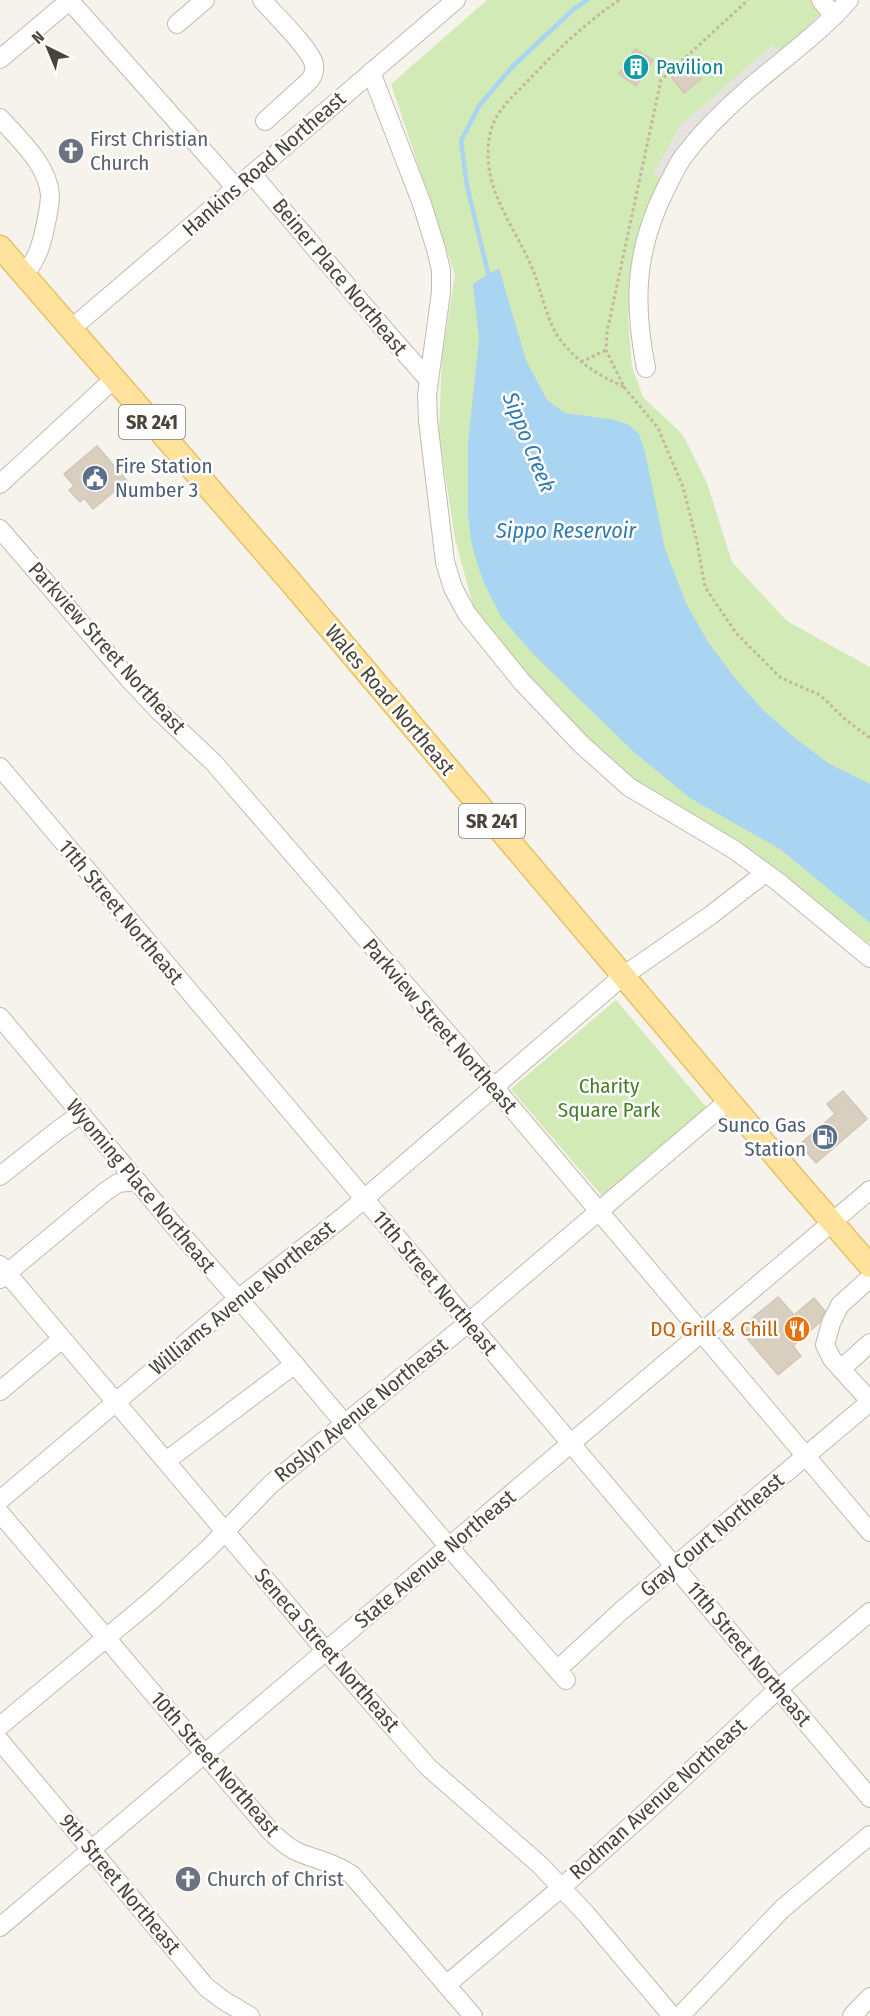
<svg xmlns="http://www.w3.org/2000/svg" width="870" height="2016" font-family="'Fira Sans Condensed',sans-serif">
<rect width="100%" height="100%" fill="#f6f3ec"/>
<!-- green -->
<g fill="#d2eab5">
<polygon points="487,0 835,0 787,47 661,191 636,239 628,317 632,367 643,397 683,435 707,483 732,562 787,621 870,667 870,944 749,850 640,786 594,745 531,682 476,616 455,539 439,433 442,356 455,275 391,84"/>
<polygon points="616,1000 707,1108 603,1197 511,1089"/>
</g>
<!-- parking -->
<polygon fill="#e5e3e0" points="773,44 779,52 688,134 663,179 653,175 679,127"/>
<!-- water -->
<polygon fill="#a9d4f2" points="499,268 526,360 547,400 565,413 615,420 629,425 639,434 645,452 665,549 686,603 708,642 734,677 763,710 795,738 828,763 870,784 870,923 780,849 690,798 634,752 535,656 501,617 484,583 477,563 471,540 468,515 468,443 479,339 473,284"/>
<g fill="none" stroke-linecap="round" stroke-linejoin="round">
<!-- stream -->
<polyline stroke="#a9d4f2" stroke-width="4.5" points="489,277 467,186 461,141 479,106 513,66 574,9 587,0"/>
</g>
<!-- building -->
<g fill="#d8cfc1" stroke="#d3c7b4" stroke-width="1.5">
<polygon points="635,49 653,60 636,86 619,74"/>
<polygon points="689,65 701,79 684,93 672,78"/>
<polygon points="97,446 127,481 93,509 84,498 80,502 69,490 74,486 64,474"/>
<polygon points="843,1091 867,1119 816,1163 800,1144 835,1114 827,1104"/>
<polygon points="778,1297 794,1315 814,1298 825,1311 819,1323 793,1346 801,1356 778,1375 739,1329"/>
</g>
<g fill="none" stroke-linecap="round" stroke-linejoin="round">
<defs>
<g id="minor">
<polyline points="69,0 236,188"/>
<path d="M262,0c12,14 48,48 52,64 1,7 -1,13 -6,18l-43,39"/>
<polyline points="821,0 834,16"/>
<polyline points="177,24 205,0"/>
<polyline points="0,59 70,0"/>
<polyline points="371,72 422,204 436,249 441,270 441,292 427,395 428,421 445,562 453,588 467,614 522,682 582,745 629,787 733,849 777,881 870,958"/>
<path d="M0,118c19,21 48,47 50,77 0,11 -3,22 -5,33 -4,18 -8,32 -21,46"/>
<polyline points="252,174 389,335 428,379"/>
<polyline points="72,328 456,0"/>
<path d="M646,368c-13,-66 -11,-117 19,-178 6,-11 11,-23 18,-33 18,-24 40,-46 63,-66 34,-30 73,-57 103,-91"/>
<polyline points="0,484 115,378"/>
<polyline points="0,529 128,678 159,711 214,763 494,1087 870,1532"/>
<polyline points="0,767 870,1798"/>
<polyline points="0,1017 181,1234 258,1321 449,1547 566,1680"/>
<polyline points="0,1176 58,1130 81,1114"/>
<polyline points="0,1265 326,1651 399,1734 428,1767 540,1865 587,1915 672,2016"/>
<polyline points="870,1278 840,1305 831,1323 825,1345 832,1359 870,1401"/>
<polyline points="0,1279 106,1191 118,1183 137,1181"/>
<polyline points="841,1369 870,1343"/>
<polyline points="0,1391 62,1339"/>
<polyline points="166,1461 295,1364"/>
<polyline points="0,1500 238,1299 343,1217 623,976 711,915 765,873"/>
<path d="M0,1513l271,319c8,7 17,16 27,20 19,8 37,11 54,23l121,141"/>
<polyline points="557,1670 621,1611 870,1402"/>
<polyline points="0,1726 153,1599 208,1549 271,1484 468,1323 728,1101"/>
<polyline points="0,1741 206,1987 223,2000 250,2016"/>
<polyline points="0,1927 870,1190"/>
<polyline points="446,1985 562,1887 654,1805 778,1689 870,1612"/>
<polyline points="680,2016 782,1909 870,1835"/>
<polyline points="852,2016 870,1997"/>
</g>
<polyline id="major" points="0,247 289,580 793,1177 870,1266"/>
</defs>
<!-- minor casing -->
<use href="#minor" stroke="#c2bbae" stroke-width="20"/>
<!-- major casing -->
<use href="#major" stroke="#e6c16a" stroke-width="25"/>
<!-- path -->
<g stroke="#c4b79f" stroke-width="3" stroke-dasharray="3 3" stroke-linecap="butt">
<path d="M619,0c-35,24 -66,54 -95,85 -12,12 -25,24 -31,39 -6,15 -6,35 -3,50 7,34 30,64 43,96 9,22 14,54 29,72 18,22 36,33 62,45l-18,-37 1,-18 54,-252 87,-80"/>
<polyline points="581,362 606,350"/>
<polyline points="624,387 658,428 683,487 697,542 705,587 736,633 781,678 820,695 846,720 870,738"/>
</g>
<!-- minor -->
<use href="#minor" stroke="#fff" stroke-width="18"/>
<!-- major -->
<use href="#major" stroke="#ffe39c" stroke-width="22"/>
</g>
<!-- icons -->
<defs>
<symbol id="building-disc" viewBox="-11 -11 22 22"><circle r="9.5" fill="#0f9aa8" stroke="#fff"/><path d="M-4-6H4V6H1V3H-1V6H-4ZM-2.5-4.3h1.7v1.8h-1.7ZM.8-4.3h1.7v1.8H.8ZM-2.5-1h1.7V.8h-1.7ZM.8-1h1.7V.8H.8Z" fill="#fff"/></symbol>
<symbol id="church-disc" viewBox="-11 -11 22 22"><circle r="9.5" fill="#6b7280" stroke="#fff"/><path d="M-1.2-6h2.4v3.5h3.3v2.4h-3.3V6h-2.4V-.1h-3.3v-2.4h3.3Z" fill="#fff"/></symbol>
<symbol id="civic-disc" viewBox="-11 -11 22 22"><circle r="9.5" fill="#5c6f8a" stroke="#fff"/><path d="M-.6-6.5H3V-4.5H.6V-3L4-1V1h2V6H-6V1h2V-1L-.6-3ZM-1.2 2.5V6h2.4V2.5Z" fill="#fff"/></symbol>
<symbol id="fuel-disc" viewBox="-11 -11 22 22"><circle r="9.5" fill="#5c6f8a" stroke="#fff"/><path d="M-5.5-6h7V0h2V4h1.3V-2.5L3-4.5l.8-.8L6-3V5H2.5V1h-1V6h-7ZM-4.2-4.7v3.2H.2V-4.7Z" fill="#fff"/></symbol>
<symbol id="restaurant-disc" viewBox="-11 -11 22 22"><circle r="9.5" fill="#e8710a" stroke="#fff"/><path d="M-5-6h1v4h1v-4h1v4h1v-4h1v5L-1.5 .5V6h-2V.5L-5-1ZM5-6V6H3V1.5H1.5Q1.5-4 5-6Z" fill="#fff"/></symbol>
</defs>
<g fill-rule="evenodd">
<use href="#building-disc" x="621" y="52" width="30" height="30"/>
<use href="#church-disc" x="56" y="136" width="30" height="30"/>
<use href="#civic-disc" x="80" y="463" width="30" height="30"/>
<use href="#fuel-disc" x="810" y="1122" width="30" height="30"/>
<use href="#restaurant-disc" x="782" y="1314" width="30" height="30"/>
<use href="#church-disc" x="173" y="1864" width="30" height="30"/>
</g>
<g text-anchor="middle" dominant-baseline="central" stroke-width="5" stroke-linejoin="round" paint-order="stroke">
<!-- shield labels -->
<g fill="#fff" stroke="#817c74" stroke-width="1.5">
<rect x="119" y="405" width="66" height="34" rx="4.5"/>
<rect x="459" y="804" width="66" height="34" rx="4.5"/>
</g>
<g font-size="20" font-weight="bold" fill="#4b4439">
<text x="152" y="422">SR 241</text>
<text x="492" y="821">SR 241</text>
</g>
<!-- culture labels -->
<g font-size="21" fill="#0d838f" stroke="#fff" text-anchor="start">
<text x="656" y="67">Pavilion</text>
</g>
<!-- worship labels -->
<g font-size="21" fill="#5b616d" stroke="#fff" text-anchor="start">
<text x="90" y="139">First Christian<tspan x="90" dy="24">Church</tspan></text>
<text x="207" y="1879">Church of Christ</text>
</g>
<!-- street labels -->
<g font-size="21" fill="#4b4439" stroke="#fff">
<text transform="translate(264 164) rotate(-41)">Hankins Road Northeast</text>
<text transform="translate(340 277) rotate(50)">Beiner Place Northeast</text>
<text transform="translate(107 648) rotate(48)">Parkview Street Northeast</text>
<text transform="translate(390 700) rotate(50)">Wales Road Northeast</text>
<text transform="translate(121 912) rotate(50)">11th Street Northeast</text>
<text transform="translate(440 1026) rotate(49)">Parkview Street Northeast</text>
<text transform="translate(141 1186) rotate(50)">Wyoming Place Northeast</text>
<text transform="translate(435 1283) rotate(50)">11th Street Northeast</text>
<text transform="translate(242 1298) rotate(-39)">Williams Avenue Northeast</text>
<text transform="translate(361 1410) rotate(-39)">Roslyn Avenue Northeast</text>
<text transform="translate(712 1535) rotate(-40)">Gray Court Northeast</text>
<text transform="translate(435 1559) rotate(-40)">State Avenue Northeast</text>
<text transform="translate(327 1650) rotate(49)">Seneca Street Northeast</text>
<text transform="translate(749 1654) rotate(50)">11th Street Northeast</text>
<text transform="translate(215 1764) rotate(49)">10th Street Northeast</text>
<text transform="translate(658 1799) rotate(-42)">Rodman Avenue Northeast</text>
<text transform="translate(120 1884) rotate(50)">9th Street Northeast</text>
</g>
<!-- service labels -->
<g font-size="21" fill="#4e5e75" stroke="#fff" text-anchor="start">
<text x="115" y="466">Fire Station<tspan x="115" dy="24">Number 3</tspan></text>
<text x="806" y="1125" text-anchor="end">Sunco Gas<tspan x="806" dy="24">Station</tspan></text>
</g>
<!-- park labels -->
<g font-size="21" fill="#4a7f2a" stroke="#fff">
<text x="609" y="1086">Charity<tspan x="609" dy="24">Square Park</tspan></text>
</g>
<!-- food labels -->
<g font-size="21" fill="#c56008" stroke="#fff" text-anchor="end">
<text x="778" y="1329">DQ Grill &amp; Chill</text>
</g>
<!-- water labels -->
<g font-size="22" font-style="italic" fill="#2e7ab2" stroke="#fff">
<text transform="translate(529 442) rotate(68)">Sippo Creek</text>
<text x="566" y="530">Sippo Reservoir</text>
</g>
</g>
<!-- north arrow -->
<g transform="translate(48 48) rotate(317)" stroke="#ffffff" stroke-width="4.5" paint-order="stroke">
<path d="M0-4.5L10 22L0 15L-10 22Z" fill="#4b4439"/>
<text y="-9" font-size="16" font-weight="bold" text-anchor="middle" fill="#4b4439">N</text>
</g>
</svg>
